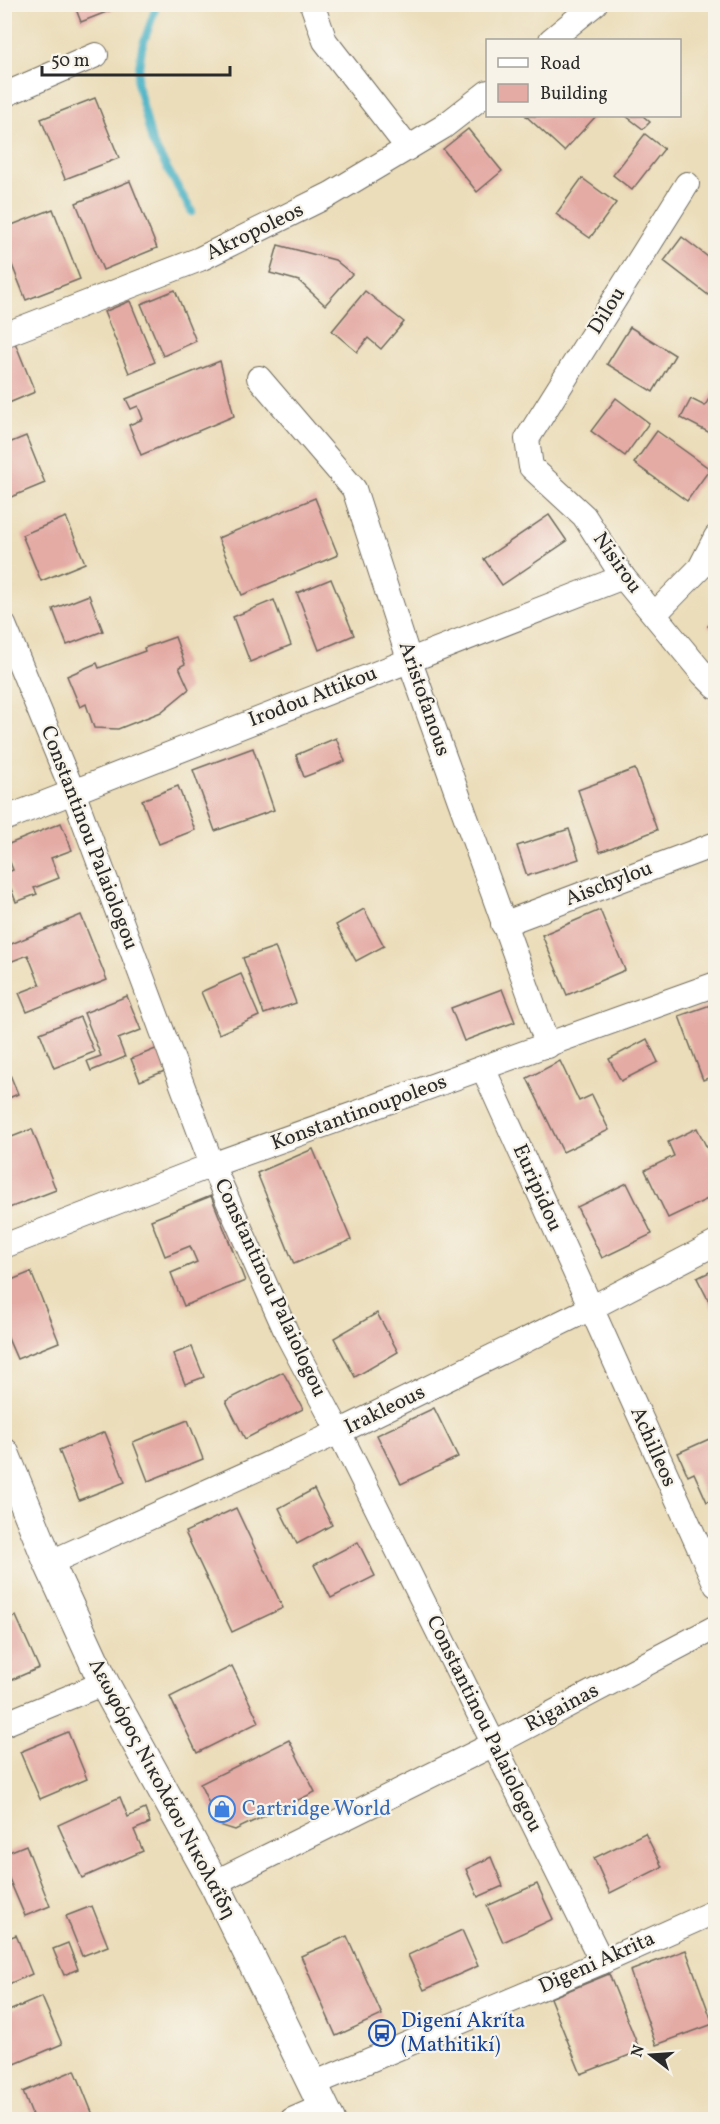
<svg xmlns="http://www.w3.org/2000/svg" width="720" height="2124" font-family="Vollkorn,serif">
<rect width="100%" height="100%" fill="#f7f3e8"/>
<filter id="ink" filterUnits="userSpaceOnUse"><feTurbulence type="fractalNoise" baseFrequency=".0167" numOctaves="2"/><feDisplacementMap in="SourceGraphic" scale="12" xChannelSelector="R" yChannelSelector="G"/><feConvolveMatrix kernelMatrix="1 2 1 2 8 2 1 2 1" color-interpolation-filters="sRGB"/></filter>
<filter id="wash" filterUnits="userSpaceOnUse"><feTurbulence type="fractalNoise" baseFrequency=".008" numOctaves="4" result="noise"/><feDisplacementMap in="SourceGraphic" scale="24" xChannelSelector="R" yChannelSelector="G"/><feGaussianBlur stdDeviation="1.35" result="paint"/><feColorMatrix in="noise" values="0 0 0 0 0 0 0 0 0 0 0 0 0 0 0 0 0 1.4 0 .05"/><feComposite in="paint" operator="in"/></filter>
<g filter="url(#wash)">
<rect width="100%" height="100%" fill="#ebddb9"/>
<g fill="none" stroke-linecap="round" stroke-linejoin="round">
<!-- stream -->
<polyline stroke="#48b3c6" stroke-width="8" points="157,4 142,47 137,82 152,142 192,212"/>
</g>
<g id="blocks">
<!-- building -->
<g fill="#e4aaa4">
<polygon points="74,4 124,4 124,5 81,22"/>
<polygon points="95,98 119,158 65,179 41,119"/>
<polygon points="526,116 596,116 564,151"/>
<polygon points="626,116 643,116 650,122 643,129"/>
<polygon points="468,129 502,171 477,192 443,149"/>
<polygon points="645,134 664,149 632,190 613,175"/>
<polygon points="582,178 616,203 590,238 556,214"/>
<polygon points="130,181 157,248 103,270 76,203"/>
<polygon points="53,209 80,279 26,300 4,245 4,228"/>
<polygon points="682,237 716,263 716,301 664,261"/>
<polygon points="278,245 335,260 352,274 325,305 299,281 270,273"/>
<polygon points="175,290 196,341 163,356 141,304"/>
<polygon points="365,291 404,322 381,349 368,338 357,352 332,331"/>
<polygon points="130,301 155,362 129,373 104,312"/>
<polygon points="630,327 675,355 653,392 607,364"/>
<polygon points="14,340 35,392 4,405 4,344"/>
<polygon points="220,361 234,416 141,455 129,425 143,419 138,406 131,409 126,399"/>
<polygon points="716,385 716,436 681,418 691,399 705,406"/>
<polygon points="616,398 649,423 625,456 591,431"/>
<polygon points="657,431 710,469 687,501 634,463"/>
<polygon points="26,436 45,483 4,500 4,445"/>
<polygon points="315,498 338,555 242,595 218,538"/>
<polygon points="549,515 567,541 502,585 484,559"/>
<polygon points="66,517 85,563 41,581 22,535"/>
<polygon points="331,579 354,635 319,650 297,593"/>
<polygon points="89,595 103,631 67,645 53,609"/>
<polygon points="274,600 291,645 250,662 233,617"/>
<polygon points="716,617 716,631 708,626"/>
<polygon points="175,637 185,664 179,667 189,689 161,712 118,729 94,728 86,704 80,707 67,676 97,663 99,668 145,651 144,648"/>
<polygon points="336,738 345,761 304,777 296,755"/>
<polygon points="253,748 274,810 215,831 193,770"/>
<polygon points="635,769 657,830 600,852 578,790"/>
<polygon points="178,786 195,830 159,844 142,800"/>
<polygon points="61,823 72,850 51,858 59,878 34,888 37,894 16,902 5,873 13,870 4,846"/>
<polygon points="569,829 579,859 527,876 517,846"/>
<polygon points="4,900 10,914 4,916"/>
<polygon points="364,909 384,946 356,961 336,925"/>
<polygon points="600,910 625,970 567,995 542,935"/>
<polygon points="81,915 107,980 27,1012 19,993 40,985 28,955 7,963 4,956 4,947"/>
<polygon points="275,947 296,1003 264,1014 243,958"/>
<polygon points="241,974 259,1016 219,1034 201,992"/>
<polygon points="502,989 515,1022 464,1041 451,1008"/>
<polygon points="127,996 141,1030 118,1039 125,1057 91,1071 87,1061 101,1056 84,1013"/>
<polygon points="716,1003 716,1075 703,1080 679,1016"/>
<polygon points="80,1017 94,1052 54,1068 40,1033"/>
<polygon points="647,1039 658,1062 621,1081 609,1059"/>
<polygon points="158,1048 167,1070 140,1081 131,1059"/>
<polygon points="4,1060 18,1094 4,1100"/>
<polygon points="560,1061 579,1101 592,1095 609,1130 563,1152 527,1078"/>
<polygon points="697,1128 716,1166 716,1195 668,1218 645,1170 674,1156 668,1142"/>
<polygon points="32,1129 56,1190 4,1210 4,1140"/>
<polygon points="313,1149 351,1240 294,1264 257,1173"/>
<polygon points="627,1183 652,1234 602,1258 577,1207"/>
<polygon points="211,1196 245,1281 184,1306 171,1273 197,1262 190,1246 165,1256 151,1220"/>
<polygon points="716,1269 716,1315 697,1278"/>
<polygon points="31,1272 59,1342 17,1359 4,1329 4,1283"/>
<polygon points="377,1313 398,1352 355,1377 334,1338"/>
<polygon points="192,1347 204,1377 185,1384 173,1354"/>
<polygon points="283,1372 303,1409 245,1439 226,1401"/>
<polygon points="434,1408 458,1457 401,1484 377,1435"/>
<polygon points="188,1420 203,1459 148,1481 133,1442"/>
<polygon points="105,1432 125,1482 79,1500 59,1450"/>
<polygon points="716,1436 716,1498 707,1502 694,1473 688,1476 678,1453"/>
<polygon points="314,1489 332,1525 297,1544 279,1508"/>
<polygon points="236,1508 283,1608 232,1632 185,1532"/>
<polygon points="358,1542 375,1576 331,1598 314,1565"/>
<polygon points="16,1616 39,1668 4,1683 4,1621"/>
<polygon points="232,1666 259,1722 197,1753 170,1697"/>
<polygon points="68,1732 87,1779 40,1799 20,1752"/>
<polygon points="289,1740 315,1792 235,1830 219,1825 200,1784"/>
<polygon points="120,1797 128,1817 145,1809 150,1823 134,1830 143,1851 82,1878 58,1825"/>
<polygon points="645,1833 662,1867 610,1893 594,1858"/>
<polygon points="26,1845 50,1906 25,1916 4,1867 4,1854"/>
<polygon points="491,1857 503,1886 478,1897 466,1869"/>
<polygon points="537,1884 553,1919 503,1942 487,1906"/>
<polygon points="92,1906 108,1946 82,1956 66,1916"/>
<polygon points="462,1930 478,1966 424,1990 408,1955"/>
<polygon points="16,1935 32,1974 4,1986 4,1940"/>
<polygon points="347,1936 382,2015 336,2036 301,1956"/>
<polygon points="68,1943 78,1969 64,1975 53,1949"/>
<polygon points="686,1950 713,2024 656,2045 630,1971"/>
<polygon points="609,1974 640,2051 581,2074 550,1998"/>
<polygon points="42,1997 62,2044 15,2064 4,2039 4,2013"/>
<polygon points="75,2070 95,2120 34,2120 23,2092"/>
</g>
</g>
</g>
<g filter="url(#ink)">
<use href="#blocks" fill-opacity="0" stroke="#6e695d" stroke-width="1.5"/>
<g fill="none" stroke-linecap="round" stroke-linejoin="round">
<defs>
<g id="minor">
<polyline points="312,4 325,41 408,148"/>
<polyline points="551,40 595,4"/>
<polyline points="4,95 96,55"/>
<polyline points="687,184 527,439 531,467 584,516 623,577 703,674 716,687"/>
<polyline points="4,335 200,259 331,194 443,127 488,92"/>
<polyline points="259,378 354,489 409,659 548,1046"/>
<polyline points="655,614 700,568 716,537"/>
<polyline points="4,625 73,792 212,1165 288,1336 339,1432 602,1962"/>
<polyline points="4,819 623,577"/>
<polyline points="503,924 716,844"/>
<polyline points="483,1068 716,1585"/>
<polyline points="4,1246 212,1165 716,984"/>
<polyline points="49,1563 339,1432 591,1308 716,1243"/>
<polyline points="4,1724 104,1683"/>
<polyline points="214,1883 494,1744 716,1627"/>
<polyline points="313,2084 602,1962 716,1911"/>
<polyline points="292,2120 324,2106"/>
</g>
<polyline id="tertiary" points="4,1453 49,1563 104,1683 214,1883 330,2120"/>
</defs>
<!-- minor casing -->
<use href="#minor" stroke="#6e695d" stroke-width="26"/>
<!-- tertiary casing -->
<use href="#tertiary" stroke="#6e695d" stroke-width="32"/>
<!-- minor -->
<use href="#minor" stroke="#fff" stroke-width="24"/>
<!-- tertiary -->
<use href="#tertiary" stroke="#fff" stroke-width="30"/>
</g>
</g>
<!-- icons -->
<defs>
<symbol id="shop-ring" viewBox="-11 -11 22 22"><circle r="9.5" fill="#f7f3e8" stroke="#3f7fe0" stroke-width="1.5"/><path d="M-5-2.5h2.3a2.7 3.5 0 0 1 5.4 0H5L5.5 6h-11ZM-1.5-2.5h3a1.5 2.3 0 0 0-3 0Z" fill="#3f7fe0"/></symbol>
<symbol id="bus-ring" viewBox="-11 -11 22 22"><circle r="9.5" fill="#f7f3e8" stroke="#1a4fb4" stroke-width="1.5"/><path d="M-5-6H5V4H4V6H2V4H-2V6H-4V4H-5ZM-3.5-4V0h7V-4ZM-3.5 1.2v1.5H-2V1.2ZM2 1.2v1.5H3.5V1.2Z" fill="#1a4fb4"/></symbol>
</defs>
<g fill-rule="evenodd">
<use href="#shop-ring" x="207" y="1794" width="30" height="30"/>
<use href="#bus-ring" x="367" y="2018" width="30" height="30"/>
</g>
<g text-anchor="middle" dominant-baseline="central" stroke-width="4.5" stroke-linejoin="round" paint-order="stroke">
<!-- street labels -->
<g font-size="21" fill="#2b2b2b" stroke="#f7f3e8">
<text transform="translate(255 232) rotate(-26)">Akropoleos</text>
<text transform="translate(607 311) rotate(-58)">Dilou</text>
<text transform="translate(617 563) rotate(55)">Nisirou</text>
<text transform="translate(313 697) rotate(-21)">Irodou Attikou</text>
<text transform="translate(424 699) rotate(71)">Aristofanous</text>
<text transform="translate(89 838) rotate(69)">Constantinou Palaiologou</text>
<text transform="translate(609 884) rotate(-21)">Aischylou</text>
<text transform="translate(359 1113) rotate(-20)">Konstantinoupoleos</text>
<text transform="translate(537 1188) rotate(66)">Euripidou</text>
<text transform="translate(270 1288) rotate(65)">Constantinou Palaiologou</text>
<text transform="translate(385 1410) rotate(-26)">Irakleous</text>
<text transform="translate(653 1447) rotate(66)">Achilleos</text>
<text transform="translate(562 1708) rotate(-28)">Rigainas</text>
<text transform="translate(484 1724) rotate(64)">Constantinou Palaiologou</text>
<text transform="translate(162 1789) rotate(62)">Λεωφόρος Νικολάου Νικολαΐδη</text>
<text transform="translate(597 1963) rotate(-24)">Digeni Akrita</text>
</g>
<!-- shop labels -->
<g font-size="21" fill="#366cbe" stroke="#f7f3e8" text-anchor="start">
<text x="242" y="1809">Cartridge World</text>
</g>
<!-- transit labels -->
<g font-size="21" fill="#164399" stroke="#f7f3e8" text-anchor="start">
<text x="401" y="2021">Digení Akríta<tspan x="401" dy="24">(Mathitikí)</tspan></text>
</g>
</g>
<!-- margin -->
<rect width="720" height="2124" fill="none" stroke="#f7f3e8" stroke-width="24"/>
<!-- legend -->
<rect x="486" y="39" width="195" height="78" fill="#f7f3e8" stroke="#a5a39c" stroke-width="1.5"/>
<rect x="498" y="58" width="30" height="9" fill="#ffffff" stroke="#a5a39c" stroke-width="1.5"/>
<text x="540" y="69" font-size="18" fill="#2b2b2b">Road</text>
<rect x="498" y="84" width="30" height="18" fill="#e4aaa4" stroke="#a5a39c" stroke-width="1.5"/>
<text x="540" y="99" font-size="18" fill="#2b2b2b">Building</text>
<!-- north arrow -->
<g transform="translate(651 2055) rotate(287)" stroke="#f7f3e8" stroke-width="4.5" paint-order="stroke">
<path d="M0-4.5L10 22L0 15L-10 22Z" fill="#2b2b2b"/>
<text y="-9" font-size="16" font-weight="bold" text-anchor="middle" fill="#2b2b2b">N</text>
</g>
<!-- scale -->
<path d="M42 66v9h188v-9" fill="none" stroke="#2b2b2b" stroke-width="3"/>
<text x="51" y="66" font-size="18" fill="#2b2b2b" stroke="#f7f3e8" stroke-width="4.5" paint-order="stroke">50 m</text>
</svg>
